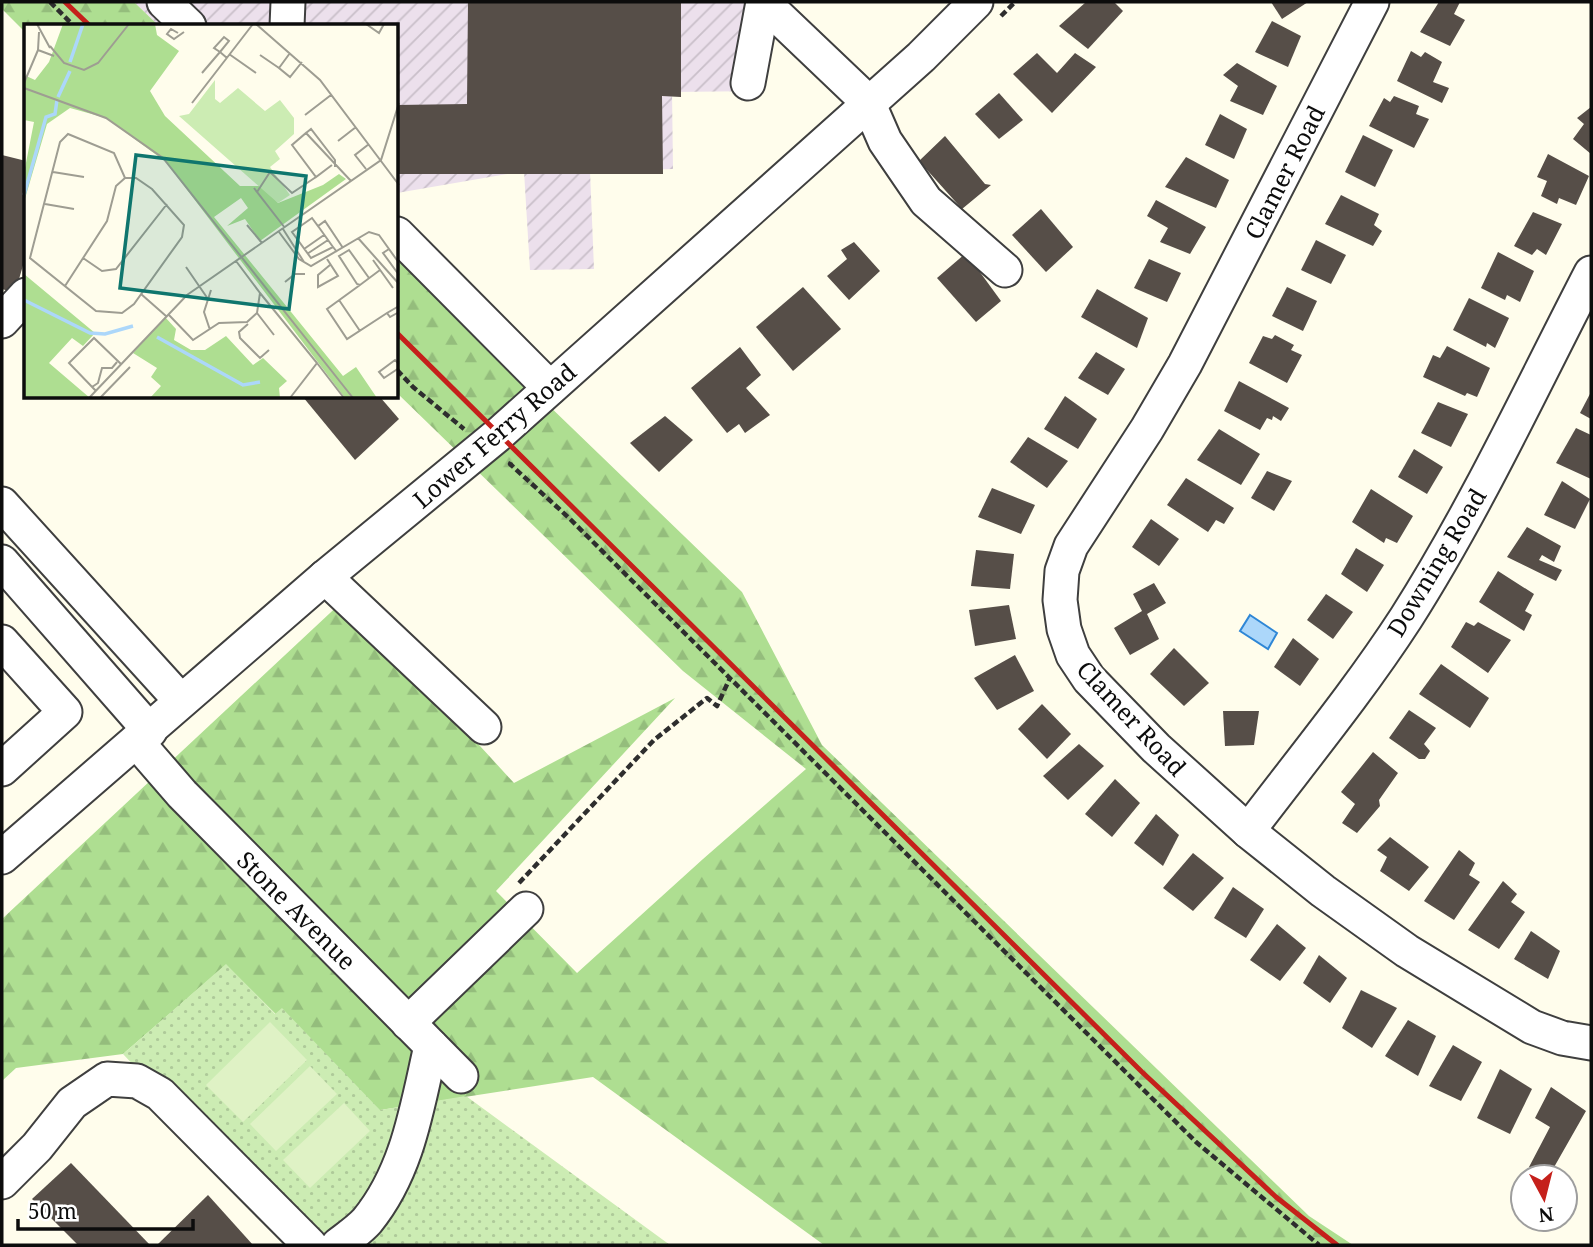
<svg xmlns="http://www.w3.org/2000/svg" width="1593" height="1247" font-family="'Noto Serif',serif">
<defs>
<pattern id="industrial-furrows" width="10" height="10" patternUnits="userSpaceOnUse" patternTransform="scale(1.75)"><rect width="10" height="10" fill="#ece0ec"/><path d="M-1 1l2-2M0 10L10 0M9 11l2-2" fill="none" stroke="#c9bfc9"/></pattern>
<pattern id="forest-firs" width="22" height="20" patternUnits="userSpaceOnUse" patternTransform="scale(1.75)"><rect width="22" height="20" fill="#aede91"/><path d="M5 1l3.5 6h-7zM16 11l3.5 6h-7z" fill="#94bd7c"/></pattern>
<pattern id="park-dots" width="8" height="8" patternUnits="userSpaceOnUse" patternTransform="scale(1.75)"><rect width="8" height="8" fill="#ccecb3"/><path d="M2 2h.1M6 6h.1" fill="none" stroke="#aec999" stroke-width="1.8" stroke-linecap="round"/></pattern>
</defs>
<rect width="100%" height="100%" fill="#fffdec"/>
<!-- industrial -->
<polygon fill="url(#industrial-furrows)" points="134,2 777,2 764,91 672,92 673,169 590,171 594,269 530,270 524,171 397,193 397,26 159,26"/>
<!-- forest -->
<g fill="url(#forest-firs)">
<polygon points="2,2 134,2 159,26 26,26 26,33 2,9"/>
<polygon points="397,259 742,592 822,745 1309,1216 1353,1245 824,1245 593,1077 374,1111 226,965 123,1054 16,1068 2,1081 2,919 345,599 514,783 675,698 496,891 577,973 703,859 806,769 683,671 397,393"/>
</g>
<!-- park -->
<polygon fill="url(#park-dots)" points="226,964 275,1014 282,1008 380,1110 466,1096 670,1245 303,1245 123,1054"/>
<!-- pitch -->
<g fill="#dff2c5">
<polygon points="270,1022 307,1060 243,1122 206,1085"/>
<polygon points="310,1066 337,1094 276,1151 250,1124"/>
<polygon points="344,1103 370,1131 310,1188 283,1160"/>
</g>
<!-- water -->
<polygon fill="#acd7fa" stroke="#2f87d6" stroke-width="2" points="1250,615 1277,633 1268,649 1240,631"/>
<!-- building -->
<g fill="#564e48">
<polygon points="468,2 681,2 681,97 662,96 663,174 397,174 397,105 467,104"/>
<polygon points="1086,2 1114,2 1123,11 1088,49 1059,26"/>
<polygon points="1271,2 1308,2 1282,19"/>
<polygon points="1439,2 1460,2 1454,14 1465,20 1450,46 1420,32"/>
<polygon points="1272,21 1301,36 1288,67 1255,52"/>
<polygon points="1411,51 1421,57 1425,52 1442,62 1433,82 1449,88 1442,103 1397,81"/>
<polygon points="1037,53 1057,73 1075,53 1096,67 1052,113 1013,74"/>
<polygon points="1237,63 1277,86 1263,115 1230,101 1238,86 1223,75"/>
<polygon points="999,93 1023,120 999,139 975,114"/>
<polygon points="1394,96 1419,106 1416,114 1429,119 1414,148 1369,126 1384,98 1390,102"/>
<polygon points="1591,107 1591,154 1573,139 1584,124 1577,118"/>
<polygon points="1220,114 1247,129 1234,159 1205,145"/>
<polygon points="1363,135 1393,150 1375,187 1345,172"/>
<polygon points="945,136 985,184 991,185 962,209 919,161"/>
<polygon points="1548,154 1589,176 1576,205 1559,198 1557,204 1541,196 1547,181 1537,177"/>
<polygon points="2,155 26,161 26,255 15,293 2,289"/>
<polygon points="1186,157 1229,180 1216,208 1165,187"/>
<polygon points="1341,195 1379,214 1374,225 1382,231 1373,246 1325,224"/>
<polygon points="1156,200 1206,227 1190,254 1160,242 1168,228 1147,216"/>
<polygon points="1041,209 1073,247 1046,272 1012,235"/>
<polygon points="1533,212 1562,224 1546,255 1537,249 1532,255 1514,246"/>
<polygon points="1316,240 1346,255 1331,284 1301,270"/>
<polygon points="854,242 880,271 849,300 827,276 847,259 841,250"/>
<polygon points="1498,252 1534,271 1520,302 1507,295 1505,300 1481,288"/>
<polygon points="966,253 1001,301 976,322 937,278"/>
<polygon points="1149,259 1181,273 1167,302 1134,288"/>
<polygon points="803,287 841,329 793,371 756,327"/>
<polygon points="1287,287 1317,301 1303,331 1272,316"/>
<polygon points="1097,289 1148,318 1137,348 1081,317"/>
<polygon points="1469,298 1509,318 1495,348 1487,343 1486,347 1453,330"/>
<polygon points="1275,335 1294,345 1291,350 1302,355 1287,383 1249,363 1263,336 1272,339"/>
<polygon points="1447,346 1490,368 1477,397 1467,393 1465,396 1423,377 1433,355 1440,358"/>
<polygon points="740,347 761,375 746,388 770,415 745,433 739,424 727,433 691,388"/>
<polygon points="1096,352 1125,369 1108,395 1078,378"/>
<polygon points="1239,381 1289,408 1281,421 1273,416 1272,420 1267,418 1260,430 1224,411"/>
<polygon points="1591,392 1591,419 1580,413"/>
<polygon points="1065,396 1097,419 1078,449 1044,429"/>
<polygon points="303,397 380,397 399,419 355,460"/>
<polygon points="1438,402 1468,414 1451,447 1421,433"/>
<polygon points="665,416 693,440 659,472 630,443"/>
<polygon points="1576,428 1591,435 1591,479 1556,463"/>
<polygon points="1219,429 1260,454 1241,485 1197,460"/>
<polygon points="1028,437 1068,461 1047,488 1010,462"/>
<polygon points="1414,449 1443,467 1427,494 1398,477"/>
<polygon points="1267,471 1292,481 1274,511 1251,498"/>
<polygon points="1186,478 1234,508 1224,524 1216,520 1208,532 1167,505"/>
<polygon points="1562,481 1590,499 1575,529 1544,515"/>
<polygon points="992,488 1035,505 1021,534 978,517"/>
<polygon points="1371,489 1413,516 1397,543 1386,538 1384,543 1352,522"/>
<polygon points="1151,519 1179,539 1159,566 1132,547"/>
<polygon points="1527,527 1561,546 1554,562 1542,555 1539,560 1562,570 1556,581 1507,557"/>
<polygon points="1356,548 1384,565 1367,592 1341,574"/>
<polygon points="976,550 1014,554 1010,589 971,586"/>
<polygon points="1498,571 1534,594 1525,611 1532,615 1524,631 1479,602"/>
<polygon points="1154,583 1166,603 1147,614 1159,639 1130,655 1114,628 1142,611 1133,594"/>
<polygon points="1326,594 1353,612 1333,639 1307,620"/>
<polygon points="1009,605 1016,639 975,646 969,610"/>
<polygon points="1466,622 1474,626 1478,622 1511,640 1488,673 1451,647"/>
<polygon points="1293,638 1319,659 1300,686 1274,667"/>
<polygon points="1174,648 1209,683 1184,706 1150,674"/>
<polygon points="1015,655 1034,691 997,710 974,678"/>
<polygon points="1441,664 1489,698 1470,728 1419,694"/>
<polygon points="1042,704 1071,734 1047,759 1018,729"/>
<polygon points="1409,710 1436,728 1424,744 1430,751 1425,759 1419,759 1389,738"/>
<polygon points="1223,711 1259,711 1254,745 1225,746"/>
<polygon points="1079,744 1104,766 1068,800 1043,776"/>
<polygon points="1373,752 1398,773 1379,800 1380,806 1357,833 1342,823 1355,804 1341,792"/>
<polygon points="1115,779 1140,803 1112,837 1085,814"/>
<polygon points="1156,814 1179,835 1163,866 1134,843"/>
<polygon points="1390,837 1429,867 1409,891 1380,871 1387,857 1377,850"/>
<polygon points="1459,850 1475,863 1469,875 1480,882 1454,920 1424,901"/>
<polygon points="1193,853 1224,878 1193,911 1163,888"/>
<polygon points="1503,881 1517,894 1511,902 1525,912 1499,949 1468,930"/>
<polygon points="1233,887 1264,909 1246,938 1214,918"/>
<polygon points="1277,924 1306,948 1280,981 1250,960"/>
<polygon points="1531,931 1560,951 1548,979 1514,959"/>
<polygon points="1319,955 1347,978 1330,1003 1303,983"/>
<polygon points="1361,990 1397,1008 1372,1048 1342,1028"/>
<polygon points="1408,1020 1436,1036 1418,1076 1385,1056"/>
<polygon points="1453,1045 1482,1062 1461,1101 1429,1086"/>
<polygon points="1500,1069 1532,1089 1510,1134 1477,1118"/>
<polygon points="1551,1087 1586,1111 1549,1176 1529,1167 1550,1127 1535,1118"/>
<polygon points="71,1163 150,1245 78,1245 32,1199"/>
<polygon points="208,1195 253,1245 157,1245"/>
</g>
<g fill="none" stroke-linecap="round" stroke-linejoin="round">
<defs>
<g id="minor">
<polyline points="164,2 189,26"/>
<polyline points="763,2 868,102 885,141 926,201 1005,270"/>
<polyline points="1372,2 1185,364 1147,429 1071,546 1062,571 1060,600 1064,629 1073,655 1089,679 1156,748 1248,831 1323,891 1407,951 1532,1027 1562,1038 1591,1043"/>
<polyline points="287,26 288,2"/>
<polyline points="748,83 763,2"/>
<polyline points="397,234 550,388"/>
<polyline points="2,321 26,295"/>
<polyline points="2,504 181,701"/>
<polyline points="2,562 150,731"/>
<polyline points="325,577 484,727"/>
<polyline points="2,642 65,712 2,769"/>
<polyline points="137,742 182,794 461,1076"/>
<path d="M1248,831c53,-70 110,-139 158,-213 70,-110 125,-229 185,-345"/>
<polyline points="2,857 325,577 499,434 921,57 976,2"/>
<polyline points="408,1023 526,909"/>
<polyline points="2,1182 37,1147 72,1103 107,1079 137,1081 160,1094 310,1245"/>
<path d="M338,1245c9,-7 21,-15 29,-24 41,-50 50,-114 64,-175"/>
</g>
</defs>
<!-- minor casing -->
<use href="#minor" stroke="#3f3f3f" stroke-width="37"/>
<!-- path -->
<g stroke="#2e2e2e" stroke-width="4.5" stroke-dasharray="7 3.5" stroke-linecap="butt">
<polyline points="50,2 74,26"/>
<polyline points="1001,16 1015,2"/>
<polyline points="397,370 413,387 464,429"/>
<polyline points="511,462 510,464 568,517 1196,1142 1319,1245"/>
<polyline points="519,883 654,740 707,698 717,706 730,678"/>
</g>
<!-- minor -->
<use href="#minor" stroke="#fff" stroke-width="33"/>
<!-- rail -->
<g stroke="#c5201b" stroke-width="5">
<polyline points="65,2 90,26"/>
<polyline points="397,333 1142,1072 1276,1197 1337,1245"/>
</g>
</g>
<g text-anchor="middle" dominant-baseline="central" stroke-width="7" stroke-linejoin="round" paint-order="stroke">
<!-- street labels -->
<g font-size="24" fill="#0c0c0c" stroke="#fff">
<text transform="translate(1284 172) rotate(-63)">Clamer Road</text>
<text transform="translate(494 435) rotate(-41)">Lower Ferry Road</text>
<text transform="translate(1436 562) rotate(-59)">Downing Road</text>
<text transform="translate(1132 718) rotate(47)">Clamer Road</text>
<text transform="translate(297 910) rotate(45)">Stone Avenue</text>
</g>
</g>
<!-- overview -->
<g transform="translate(24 24)">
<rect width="374" height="374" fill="#fffdec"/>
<path d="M39,0h92l2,11 22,16 -29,40 15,25 75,70h24l14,17 45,-18 16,-11 7,5 -86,62 -15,-22 -18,7 21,-18 -7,-10 -27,19 129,159 13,-9 21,31h-32l-179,-236 -60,-44 -36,-10 -23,16 -23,78v-29l10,-51 -10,-2v-45l11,5 14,-18zM0,250l71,59 -12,13 -11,-8 -23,25 41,35h-66zM141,293l11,12 -2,11 17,10h14l21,-14 27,29 10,-7 24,23 -8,7 1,10h-130l11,-12 -10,-9 6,-9 -24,-15z" fill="#aede91"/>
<path d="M191,56v19l5,4 18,-15 27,23 15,-11 14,18v16l-19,17 5,8 -10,8 20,28 -12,8 -99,-87 10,-2z" fill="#ccecb3"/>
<path fill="none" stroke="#acd7fa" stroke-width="3.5" d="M46,38l13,-38M34,73l12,-26M0,171l22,-78 9,-3 2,-14M0,276l66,33 15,1 28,-8M133,313l86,48 17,-3"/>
<path fill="none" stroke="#9e9d92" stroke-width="2" d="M13,0l13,24M232,0l64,56 79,105M342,0l13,9 5,-9M15,8l-1,18 16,6M154,9l-7,-4 -4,5 7,5 10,-7M26,22l14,17 20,7 14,-7 31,-39M266,29l-11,15 11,9 12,-15M205,30l27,19M236,31l19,13M178,49l18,-21 9,-11 -5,-4 -10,11 6,4 7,6M0,59l14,-33M0,64l82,30 57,40 190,240M168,79l61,-79M281,91l26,-20M282,109l5,-4 24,31v7M44,110l46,19 11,25h11l16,11 32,36 -2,12 -48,67 -12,9 -26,-2 -66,-53 30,-116zM314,117l18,-14M308,141l-16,12 -24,-32 14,-12 45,48M342,145l-11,-14 14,-11M29,148l31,5M230,164l31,40M233,168l13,-20 22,21 24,-16M21,180l29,5M223,201l15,18M294,202l15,21M259,205l21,33M255,208l20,27 12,7 58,-34 10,3 20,28M334,214l41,46M280,225l20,-14M365,225l-6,4 16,22M313,228l-4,-5 -22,11 -19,-26 20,-14 6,8 7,-5 18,27M283,230l21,-14M59,234l19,13 14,-2 51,-65M303,235l11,17 -20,11v-12l12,-10M349,236l20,28M162,243l22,32M345,254l-20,-28 -10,6 18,28 3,1 20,-15M261,258l10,-8h10M336,261l-33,24 20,30 40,-26M41,262l42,-65 9,-35 9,-8M236,269l57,70 -27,35M117,270l25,22M315,276l21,31M375,282l-12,7 3,4 9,-5M233,289l17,22M144,290l25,26 26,-17 28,-1 10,-9 3,-20 -24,-32M224,300l-9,8 1,6 20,20 9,-8M186,306l-6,-18 7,-22M293,339l27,35M375,340l-4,-4 -16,12 5,6 15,-10M68,363l6,-4 4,-15h10l5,-6M72,367l-27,-28 25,-25 27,26M65,374l98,-103 194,-135 18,-57M76,374l30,-31"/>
<path fill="#0f766e" fill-opacity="0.15" stroke="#0f766e" stroke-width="3.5" d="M112,131l170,21 -17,133 -169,-21z"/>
<rect width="374" height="374" fill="none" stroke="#0c0c0c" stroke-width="3.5"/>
</g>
<!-- border -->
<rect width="1593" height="1247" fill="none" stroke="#0c0c0c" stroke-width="7"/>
<!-- north arrow -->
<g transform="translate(1544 1198) rotate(173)"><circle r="33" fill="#ffffff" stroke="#9e9e9e" stroke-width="2"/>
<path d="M0-5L12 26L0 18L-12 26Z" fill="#c5201b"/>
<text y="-10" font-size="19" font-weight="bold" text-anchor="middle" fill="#0c0c0c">N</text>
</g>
<!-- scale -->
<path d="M18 1219v10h175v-10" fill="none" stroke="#0c0c0c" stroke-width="3.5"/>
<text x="28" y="1219" font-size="21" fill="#0c0c0c" stroke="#ffffff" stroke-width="5" paint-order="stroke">50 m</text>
</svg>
